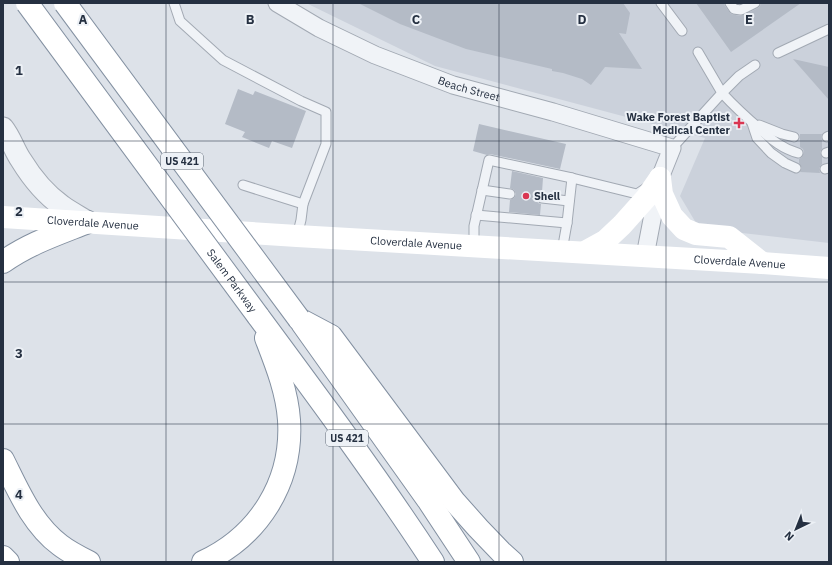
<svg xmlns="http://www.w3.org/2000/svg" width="832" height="565" font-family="'IBM Plex Sans',sans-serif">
<rect width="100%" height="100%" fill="#dde2e9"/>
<!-- built -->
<polygon fill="#cbd1db" points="306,3 829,3 829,243 699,228 680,196 705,138 435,66"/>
<!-- building -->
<g fill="#b4bbc6">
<polygon points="358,3 623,3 630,13 626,34 619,33 642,69 605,67 591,85 582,79 563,73 552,71 552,69 466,49 400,24"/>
<polygon points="696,3 724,3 725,6 731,14 740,16 744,15 758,8 760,6 761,3 801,3 731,52"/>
<polygon points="793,59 829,67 829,100"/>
<polygon points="238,89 253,95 255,91 306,111 292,148 272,141 269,148 242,137 245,132 225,124"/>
<polygon points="479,124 566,144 560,169 490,154 487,155 473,151"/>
<polygon points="800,134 822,134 821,137 822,140 822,149 820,152 822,157 822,164 819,168 820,173 800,172 802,168 799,163 799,159 802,157 804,152 803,149 800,147"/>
<polygon points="512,171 543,178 542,192 537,194 536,198 538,203 541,204 540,215 509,212 510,200 514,198 516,194 514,190 510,188"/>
</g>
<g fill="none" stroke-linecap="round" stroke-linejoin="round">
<defs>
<g id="service">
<polyline points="174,3 180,21 223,60 301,101 326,112 326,144 303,204"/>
<polyline points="661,3 682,31"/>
<polyline points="730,3 734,9 741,10 755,3"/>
<polyline points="778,53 829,29"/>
<path d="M755,65l-16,11 -17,17c12,13 25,25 39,37 11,10 22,19 37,23"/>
<polyline points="752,123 757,138 771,153 785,163 796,168"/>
<polyline points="759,125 782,134 794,137"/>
<polyline points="827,137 829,136"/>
<polyline points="672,148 722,93 698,52"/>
<polyline points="826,153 829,152"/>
<polyline points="825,169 829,168"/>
<polyline points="243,185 303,204 301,220 297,236"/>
<polyline points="482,190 510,194"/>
<polyline points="542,198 569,201"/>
<polyline points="476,215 567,223"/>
<polyline points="474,246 474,226 489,160 572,178"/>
<polyline points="562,251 567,223 572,178 637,194 646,188"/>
</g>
<g id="minor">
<path id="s1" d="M277,3l42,25 56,27 78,30 100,27 119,36 -12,30 -15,78"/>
</g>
<path id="tertiary" d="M3,128c8,10 11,22 18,32 11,18 24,34 41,46 8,6 18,11 26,16"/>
<g id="motorway">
<path d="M3,262c27,-19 55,-28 85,-40"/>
<path d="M258,316c60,81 120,162 175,246"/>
<polyline points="299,319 331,336 454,501 478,528 502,553 512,562"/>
<polyline points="302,323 428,500 469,562"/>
<path d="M3,460c15,30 29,64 57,85 9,7 19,12 29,17"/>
<polyline points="3,557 8,562"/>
<path d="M203,562c56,-26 90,-80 86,-142 -2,-29 -13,-56 -23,-82"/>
</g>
</defs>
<!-- service casing -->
<use href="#service" stroke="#a2a9b3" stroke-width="11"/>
<!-- minor casing -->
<use href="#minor" stroke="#a2a9b3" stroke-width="19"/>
<!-- tertiary casing -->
<use href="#tertiary" stroke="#a2a9b3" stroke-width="23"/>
<!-- motorway casing -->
<use href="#motorway" stroke="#8390a1" stroke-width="24"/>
<!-- service -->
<use href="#service" stroke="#f0f3f7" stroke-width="9"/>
<!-- minor -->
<use href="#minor" stroke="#f0f3f7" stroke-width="17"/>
<!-- tertiary -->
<use href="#tertiary" stroke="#f0f3f7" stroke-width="21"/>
<!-- secondary -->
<g stroke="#fff" stroke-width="22">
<polyline points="660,178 662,194 672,216 684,229 696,234 729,237 762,263"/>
<path id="s2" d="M3,217l294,19 465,27 67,5"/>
<polyline points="585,252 605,241 622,225 647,197 660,178"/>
</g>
<!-- motorway -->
<use href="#motorway" stroke="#fff" stroke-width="22"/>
<defs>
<g id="motorway-bridge">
<path id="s3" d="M27,3l231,313"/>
<polyline points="65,3 299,319"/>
</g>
</defs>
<!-- motorway-bridge casing -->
<use href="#motorway-bridge" stroke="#8390a1" stroke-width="24" stroke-linecap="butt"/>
<!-- motorway-bridge -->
<use href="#motorway-bridge" stroke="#fff" stroke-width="22"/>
</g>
<!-- grid -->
<path fill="none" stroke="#253041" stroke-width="1" stroke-opacity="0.55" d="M166,3v559M333,3v559M499,3v559M666,3v559M3,141h826M3,282h826M3,424h826"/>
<!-- markers -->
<g fill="#da3652" stroke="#edf1f6" stroke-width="1.5">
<path d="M737 117h4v4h4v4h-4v4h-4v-4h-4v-4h4z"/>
<circle cx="526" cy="196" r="4"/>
</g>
<g text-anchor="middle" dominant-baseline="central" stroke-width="4" stroke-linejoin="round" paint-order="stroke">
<!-- shield labels -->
<g fill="#edf1f6" stroke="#616a77" stroke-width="1">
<rect x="161" y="153" width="42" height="16" rx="3"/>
<rect x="326" y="430" width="42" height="16" rx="3"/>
</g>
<g font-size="10" font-weight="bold" fill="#253041">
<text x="182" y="161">US 421</text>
<text x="347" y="438">US 421</text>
</g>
<!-- street labels -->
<g font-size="11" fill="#253041" stroke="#edf1f6">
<text stroke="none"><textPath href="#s1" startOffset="211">Beach Street</textPath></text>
<text stroke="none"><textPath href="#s2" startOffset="90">Cloverdale Avenue</textPath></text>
<text stroke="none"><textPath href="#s2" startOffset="414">Cloverdale Avenue</textPath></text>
<text stroke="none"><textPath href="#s2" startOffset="738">Cloverdale Avenue</textPath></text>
<text stroke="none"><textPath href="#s3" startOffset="345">Salem Parkway</textPath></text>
</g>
<!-- poi labels -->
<g font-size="11" font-weight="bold" fill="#253041" stroke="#edf1f6" text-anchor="end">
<text x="730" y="117">Wake Forest Baptist<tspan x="730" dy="13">Medical Center</tspan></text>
<text x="534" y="196" text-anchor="start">Shell</text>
</g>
</g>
<g font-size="13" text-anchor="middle" font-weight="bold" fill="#253041" stroke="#edf1f6" stroke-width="4" stroke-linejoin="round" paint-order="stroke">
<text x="83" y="24">A</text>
<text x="250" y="24">B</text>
<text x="416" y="24">C</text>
<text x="582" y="24">D</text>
<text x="749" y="24">E</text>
<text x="19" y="75">1</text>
<text x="19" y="216">2</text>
<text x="19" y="358">3</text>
<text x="19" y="499">4</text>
</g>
<!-- border -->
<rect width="832" height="565" fill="none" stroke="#253041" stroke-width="8"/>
<!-- north arrow -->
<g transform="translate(796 529) rotate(223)" stroke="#edf1f6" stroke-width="3" paint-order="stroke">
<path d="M0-3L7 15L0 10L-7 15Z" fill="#253041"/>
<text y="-6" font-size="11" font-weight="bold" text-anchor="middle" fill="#253041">N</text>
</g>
</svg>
